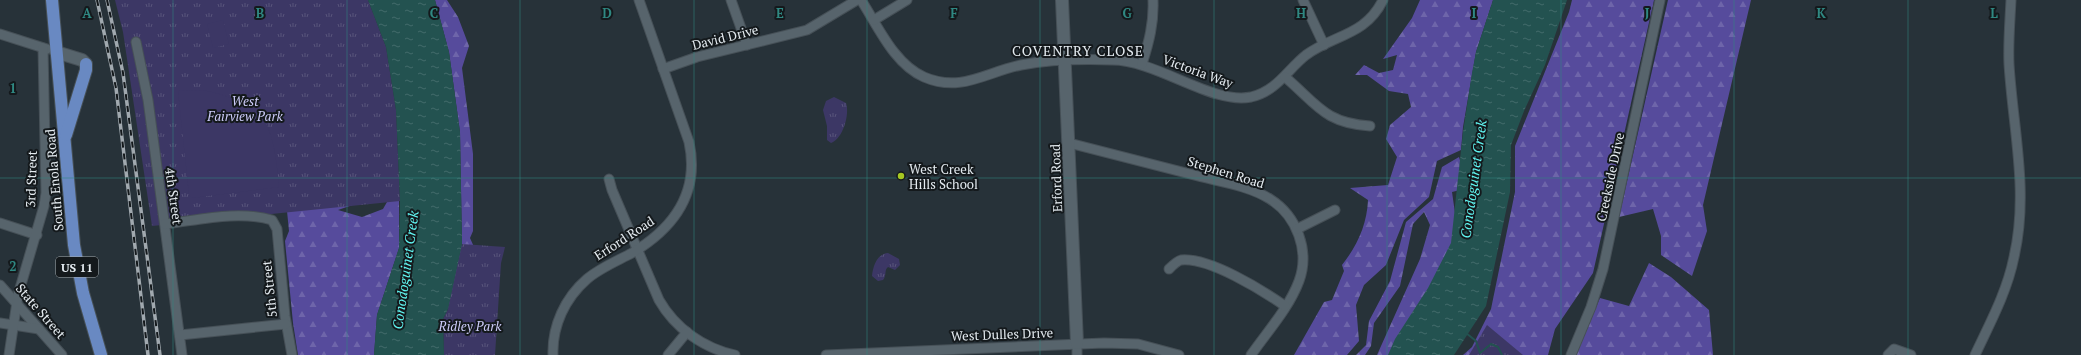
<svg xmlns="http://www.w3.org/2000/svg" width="2081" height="355" font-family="'PT Serif',serif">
<defs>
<pattern id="forest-firs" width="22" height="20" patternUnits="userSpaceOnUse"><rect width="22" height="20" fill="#564b9c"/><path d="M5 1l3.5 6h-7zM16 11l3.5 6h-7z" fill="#6e65aa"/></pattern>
<pattern id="park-tufts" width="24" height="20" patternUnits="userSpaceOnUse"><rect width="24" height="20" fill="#3c3765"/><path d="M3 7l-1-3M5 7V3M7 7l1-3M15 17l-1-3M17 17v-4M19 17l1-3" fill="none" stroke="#58547b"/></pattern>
<pattern id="water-ripples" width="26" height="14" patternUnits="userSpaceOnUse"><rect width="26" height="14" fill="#235250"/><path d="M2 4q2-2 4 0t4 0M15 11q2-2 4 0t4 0" fill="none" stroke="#436b6a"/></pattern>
</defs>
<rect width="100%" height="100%" fill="#273239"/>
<!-- forest -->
<g fill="url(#forest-firs)">
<polygon points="367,0 370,199 338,210 362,217 383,209 399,181 399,248 377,315 374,355 298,355 293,323 285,241 289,231 287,211"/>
<polygon points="435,0 447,0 458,17 469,46 462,68 473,154 473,231 470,238 478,256 448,309 462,244 460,132 449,52"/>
<path d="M1420,0h73l-17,52 -13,75 -2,23 -24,11 -8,36 -25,23 -18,45 -22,20 -8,20 3,36 -12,14h-53l30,-53 8,-2 12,-29 -2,-6c15,-19 25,-40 26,-65l-18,-12 38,-3 9,-28 -11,-18 4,-14 21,-18 -3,-13 -19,-3 -22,-16h-12l9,-10 15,8 14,-3 4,-15 -14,4 29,-41z"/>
<polygon points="1572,0 1654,0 1593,273 1555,329 1548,355 1463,355 1472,347 1491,309 1515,192 1515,146 1569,12"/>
<polygon points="1668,0 1751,0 1703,205 1707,231 1692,276 1661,255 1661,236 1653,209 1619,217"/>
<polygon points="1459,157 1462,167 1460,190 1452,192 1456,220 1454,243 1396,355 1377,355 1420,259 1430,225 1424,212 1413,224 1400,286 1374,323 1371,346 1365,355 1356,355 1366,345 1369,321 1390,281 1406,222 1433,199 1442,167"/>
<polygon points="1649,263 1671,277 1709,310 1713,355 1576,355 1600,298 1629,306"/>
</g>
<!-- park -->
<g fill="url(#park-tufts)">
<polygon points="115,0 368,0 386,47 396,110 400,201 152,226 123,32"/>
<path d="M834,97l12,6c4,11 -3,36 -15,40l-4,-3v-14l-4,-16 3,-9z"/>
<polygon points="462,244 505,247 501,263 495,355 444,355 443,319 448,309"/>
<path d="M888,253l11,6 1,6 -5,5 -7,-3c-4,3 -1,8 -5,13l-5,1 -6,-5c1,-10 5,-22 16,-23z"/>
<polygon points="1487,325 1523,355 1469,355"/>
</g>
<!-- pitch -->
<g fill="#3c3765">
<polygon points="223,20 229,44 213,48 207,24"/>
<path d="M201,90c19,3 54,13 64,31 10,19 12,46 14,66l-87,11 -3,-3 -11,-104z"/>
</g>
<!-- water -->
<g fill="url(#water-ripples)">
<polygon points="368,0 435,0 449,52 460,132 462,244 448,309 443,319 444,355 374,355 377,315 399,248 400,201 396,110 386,47"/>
<polygon points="1493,0 1567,0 1545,65 1524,111 1511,145 1510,192 1486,306 1454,355 1388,355 1395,339 1428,288 1451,243 1463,132 1472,73 1476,52"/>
</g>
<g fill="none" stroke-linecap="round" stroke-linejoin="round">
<!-- stream -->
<polyline stroke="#235250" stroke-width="2" points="1466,333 1476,341 1480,353 1491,344 1498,347 1502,355"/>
<defs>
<g id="street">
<polyline points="731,0 747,45"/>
<path d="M861,0c17,26 33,64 63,77 37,16 62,-5 97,-12 27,-5 62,-6 91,-5 45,0 100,45 139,37 26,-6 36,-27 55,-42 29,-21 59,-19 77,-55"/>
<polyline points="1303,0 1324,45"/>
<polyline points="874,20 907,0"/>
<polyline points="0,34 47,49"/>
<polyline points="136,42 148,100 182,355"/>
<path d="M1142,64c7,-22 12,-41 11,-64"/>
<polyline points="663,69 697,57 807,30 857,0"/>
<path d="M1285,77c32,27 39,46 85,49"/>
<path d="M1069,143c43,11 86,22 129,33 24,6 51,10 72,23 27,17 40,52 29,82 -10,27 -32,51 -48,74"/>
<path d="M609,179l3,11 47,110c16,28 44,48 76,55"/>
<polyline points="0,223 37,235"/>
<path d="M165,224c34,-4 73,-14 107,-4l5,9 8,87 7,39"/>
<polyline points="1297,229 1335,210"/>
<path d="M1169,269c3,-3 8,-8 12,-9 28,-3 81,30 104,46"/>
<polyline points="0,285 62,355"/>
<polyline points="0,323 39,329"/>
<polyline points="180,335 286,324"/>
<polyline points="1077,343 1077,355"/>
<polyline points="9,355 18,295 44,206 46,193 43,48"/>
<path d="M553,355c-1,-29 12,-57 34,-76 13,-11 30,-18 45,-26 42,-25 68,-60 57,-111l-50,-142"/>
<polyline points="668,355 687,332"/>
<polyline points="826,355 1104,343 1138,344 1179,355"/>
<polyline points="1571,355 1591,307 1603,269 1660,0"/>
<polyline points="1888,355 1894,349 1911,355"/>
<path d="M1975,355c15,-32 32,-63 39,-98 15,-65 -1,-128 -5,-193 -1,-21 1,-43 2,-64"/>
</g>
<g id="secondary">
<polyline points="1062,0 1077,343"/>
<polyline points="56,52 82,60 86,64"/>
</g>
<g id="primary">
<polyline points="52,0 74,245 83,293 101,355"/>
<polyline points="66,135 86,70 86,64"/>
</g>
</defs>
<!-- street casing -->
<use href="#street" stroke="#465057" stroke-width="11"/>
<!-- secondary casing -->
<use href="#secondary" stroke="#465057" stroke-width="14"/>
<!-- primary casing -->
<use href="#primary" stroke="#465057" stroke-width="14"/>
<!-- street -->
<use href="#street" stroke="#57646c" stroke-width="9"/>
<!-- secondary -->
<use href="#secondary" stroke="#57646c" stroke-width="12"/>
<!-- primary -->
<use href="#primary" stroke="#6989c2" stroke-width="12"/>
<defs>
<g id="rail">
<polyline points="97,0 116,88 148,355"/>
<polyline points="107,0 123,73 160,355"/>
</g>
</defs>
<!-- rail casing -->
<use href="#rail" stroke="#a1a9af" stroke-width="3.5"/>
<!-- rail -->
<use href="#rail" stroke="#14191c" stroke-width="2" stroke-dasharray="6" stroke-linecap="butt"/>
</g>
<!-- grid -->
<path fill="none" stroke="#2f8882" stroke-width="1" stroke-opacity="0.55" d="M173,0v355M347,0v355M520,0v355M694,0v355M867,0v355M1040,0v355M1214,0v355M1387,0v355M1561,0v355M1734,0v355M1908,0v355M0,178h2081"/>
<!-- markers -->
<circle fill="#a6c822" stroke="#14191c" stroke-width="1.5" cx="901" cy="176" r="4"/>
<g text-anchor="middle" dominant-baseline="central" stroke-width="4" stroke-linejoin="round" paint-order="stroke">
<!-- shield labels -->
<rect fill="#14191c" stroke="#a6acb0" stroke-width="1" x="56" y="257" width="42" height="20" rx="3"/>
<g font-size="12" font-weight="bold" fill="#e4ebf0">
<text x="77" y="267">US 11</text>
</g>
<!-- street labels -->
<g font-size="13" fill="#e4ebf0" stroke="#14191c">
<text transform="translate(725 37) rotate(-14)">David Drive</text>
<text transform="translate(1198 71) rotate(20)">Victoria Way</text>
<text transform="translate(1226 172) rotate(17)">Stephen Road</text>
<text transform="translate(1610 177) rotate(-78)">Creekside Drive</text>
<text transform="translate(1056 178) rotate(-92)">Erford Road</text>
<text transform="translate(31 179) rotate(-88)">3rd Street</text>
<text transform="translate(54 180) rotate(-95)">South Enola Road</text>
<text transform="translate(174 196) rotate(82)">4th Street</text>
<text transform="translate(624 238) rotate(-33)">Erford Road</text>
<text transform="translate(269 289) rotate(-96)">5th Street</text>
<text transform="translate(41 311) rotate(49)">State Street</text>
<text transform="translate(1002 334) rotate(-2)">West Dulles Drive</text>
</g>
<!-- park labels -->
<g font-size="13" font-style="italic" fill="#cccbf8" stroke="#14191c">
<text x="245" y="101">West<tspan x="245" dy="15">Fairview Park</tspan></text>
<text x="470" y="326">Ridley Park</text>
</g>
<!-- poi labels -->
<g font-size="13" fill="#e4ebf0" stroke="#14191c" text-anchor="start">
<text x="909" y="169">West Creek<tspan x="909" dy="15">Hills School</tspan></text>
</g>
<!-- neighbourhood labels -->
<g font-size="14" letter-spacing="1" fill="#e4ebf0" stroke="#14191c">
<text x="1078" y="50">COVENTRY CLOSE</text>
</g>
<!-- water labels -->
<g font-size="14" font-style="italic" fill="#61f6f2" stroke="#14191c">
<text transform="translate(1473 179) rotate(-82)">Conodoguinet Creek</text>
<text transform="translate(405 270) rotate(-82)">Conodoguinet Creek</text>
</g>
</g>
<g font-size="13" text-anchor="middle" font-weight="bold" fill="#2f8882" stroke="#14191c" stroke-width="4" stroke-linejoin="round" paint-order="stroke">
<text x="87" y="18">A</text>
<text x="260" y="18">B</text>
<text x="434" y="18">C</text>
<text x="607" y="18">D</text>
<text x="780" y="18">E</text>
<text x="954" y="18">F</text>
<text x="1127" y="18">G</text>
<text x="1301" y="18">H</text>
<text x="1474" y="18">I</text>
<text x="1647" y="18">J</text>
<text x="1821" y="18">K</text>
<text x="1994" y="18">L</text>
<text x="13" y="93">1</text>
<text x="13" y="271">2</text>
</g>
</svg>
